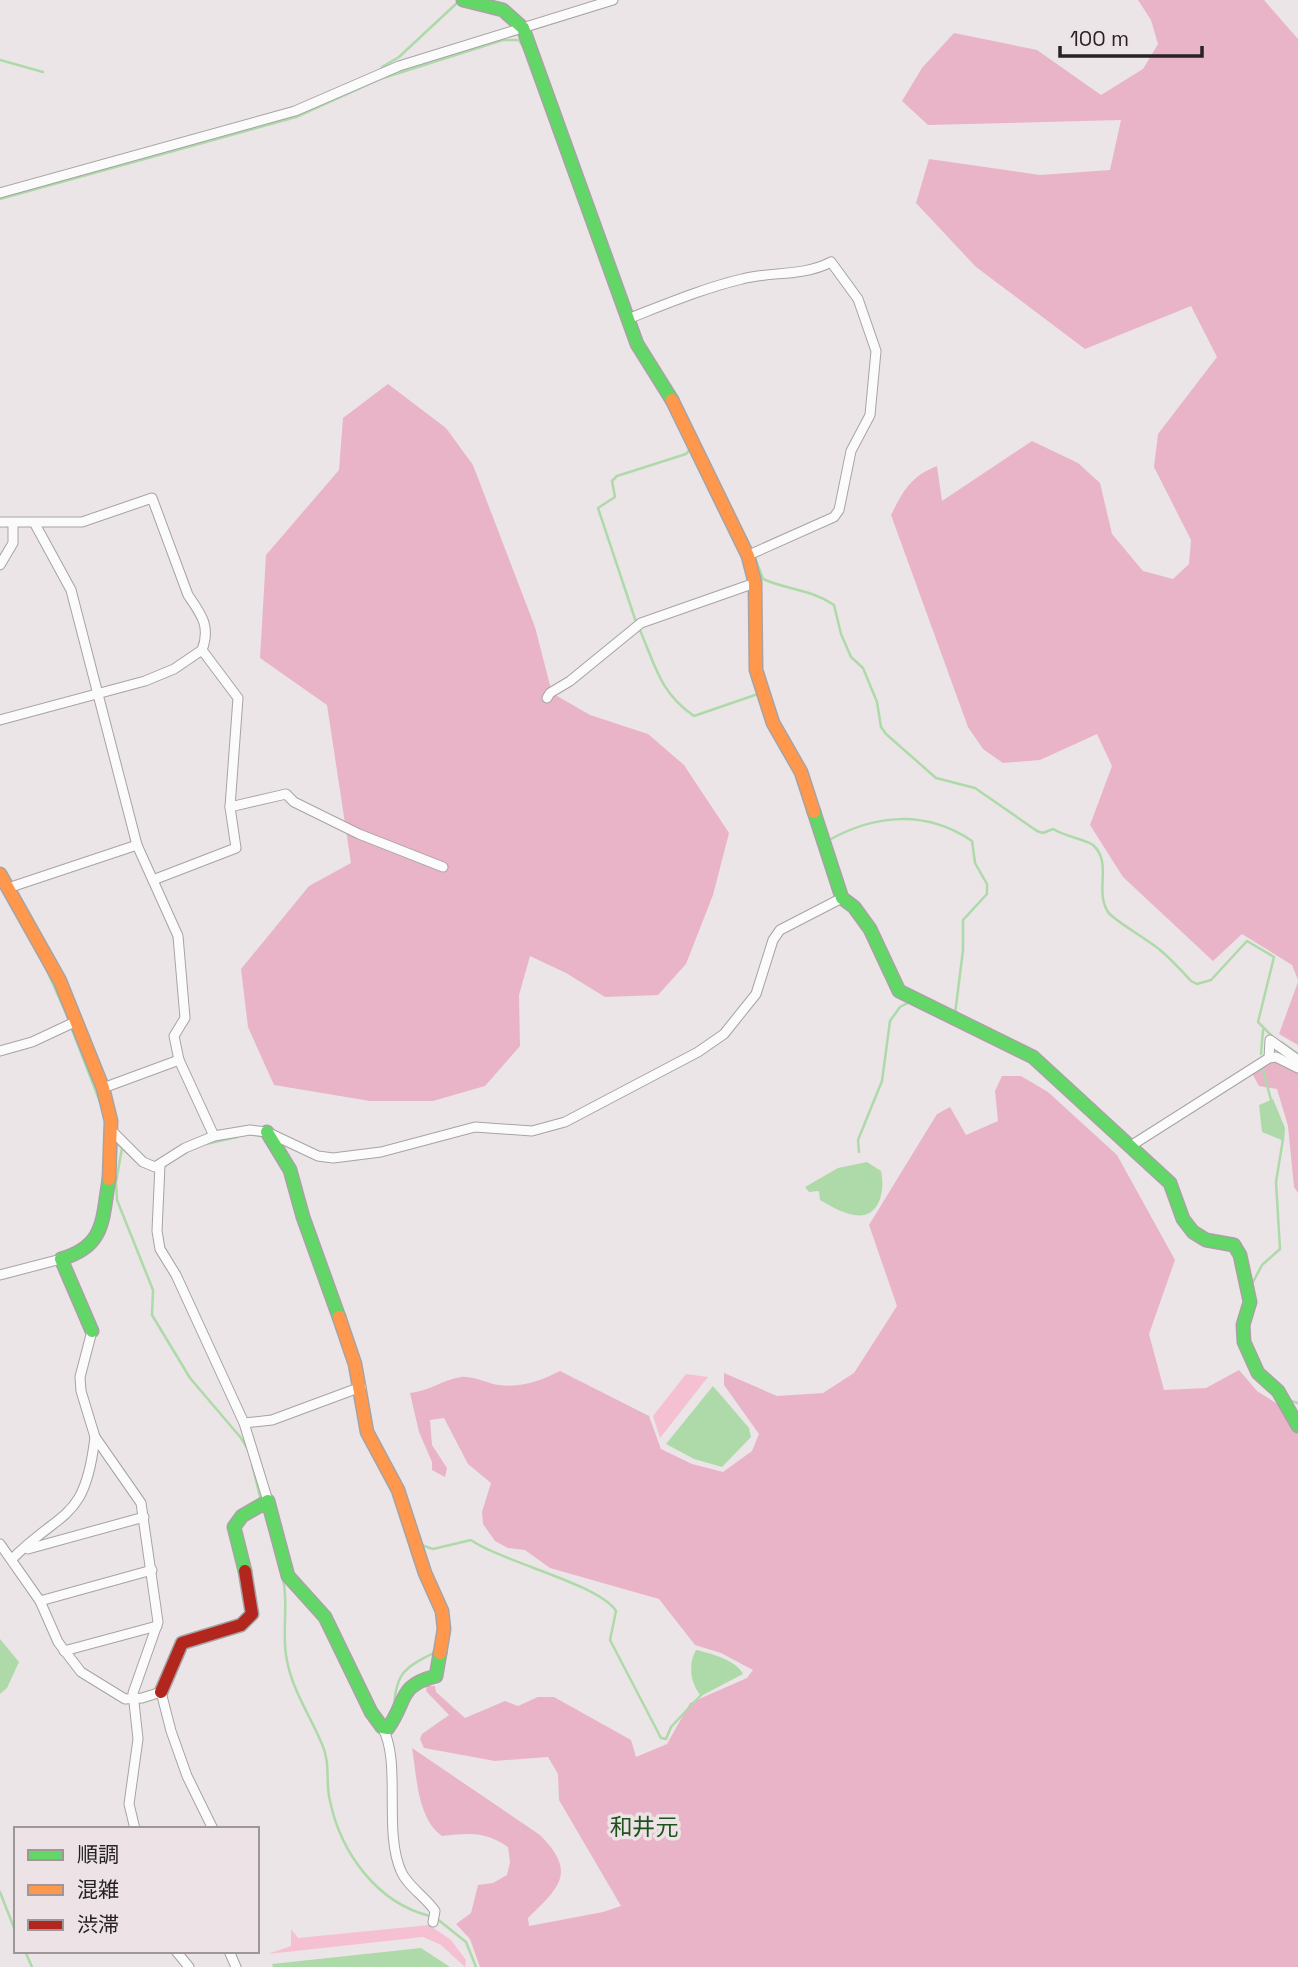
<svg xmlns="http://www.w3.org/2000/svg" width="1298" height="1967" font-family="'Space Grotesk','Noto Sans JP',sans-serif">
<rect width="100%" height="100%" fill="#ebe5e7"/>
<!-- green -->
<g fill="#f6c0d3">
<polygon points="686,1374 708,1377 660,1438 653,1416"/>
<polygon points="429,1925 451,1940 466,1960 465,1967 441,1945 423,1937 268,1954 291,1946 291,1929 298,1938"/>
</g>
<!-- forest -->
<g fill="#e9b4c7">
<path d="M1138,0h126l34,39v941l-6,-15 -50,-31 -29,27 -90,-84 -33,-52 22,-59 -15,-32 -57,26 -37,3 -20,-14 -15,-22 -77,-212c12,-24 20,-39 46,-49l5,35 90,-60 46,22 22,20 12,51 31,37 30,8 16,-15 2,-24 -37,-73 4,-33 59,-77 -26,-51 -106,43 -109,-82 -60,-64 13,-44 111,16 70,-5 11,-50 -193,5 -26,-24 20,-33 32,-35 83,17 64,45 42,-26 15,-25 -7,-24z"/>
<polygon points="388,384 446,428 473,465 535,627 552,693 590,715 648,734 684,765 729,833 713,895 686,964 658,995 605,997 566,973 530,956 519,995 520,1046 485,1086 433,1101 370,1101 274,1085 248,1027 241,969 309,886 351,863 327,705 260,658 266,555 339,470 343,418"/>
<polygon points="1298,982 1298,1045 1279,1034"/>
<polygon points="1275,1060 1298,1072 1298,1193 1294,1187 1288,1126 1277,1089 1259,1086 1252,1073"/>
<path d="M1002,1076h19l27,16 69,63 58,105 -26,74 15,56 42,-2 33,-18 18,21 41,26v550h-818l-10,-28 -14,-15 15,-11 7,-28 15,-2 14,-8 3,-13 -2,-15c-23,-16 -39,-14 -66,-11 -25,-18 -25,-59 -30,-88l128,87c37,37 20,52 -12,83l1,8 74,-14 18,-6 -62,-106 -1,-26 -10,-17 -53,4 -71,-13 -4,-9 2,-5 27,-19 -23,-24 1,-5h8l1,6 29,26 40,-17 13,5 20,-9h16l77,43 5,17 31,-13 23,-41 57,-25 6,-8 -32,-17 -26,-8 -36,-46 -109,-31 -25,-18 -17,-2 -13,-7 -12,-17 -1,-12 9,-29 -23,-19 -24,-46 -14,2 2,25 15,23 -2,9 -13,-7v-8l-13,-30 -9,-39c20,-2 32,-13 51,-16 9,-1 22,4 32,7 25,5 45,-2 67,-13l89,45 12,33 31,15 31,8 29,-21 7,-17 -35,-49v-12l53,23 46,-3 31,-20 43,-67 -28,-81 68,-111 13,-7 16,28 32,-14 -3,-30z"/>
</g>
<!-- water -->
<g fill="#aedaa9">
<polygon points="1273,1099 1285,1128 1284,1141 1262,1132 1259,1105"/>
<path d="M867,1162l14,9c2,10 2,18 -1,28 -11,30 -41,12 -60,1l-1,-9 -10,1 -4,-5 33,-19z"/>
<polygon points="713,1386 749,1428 751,1437 722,1467 694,1459 666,1444"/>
<polygon points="0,1639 19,1662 7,1688 0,1694"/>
<path d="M696,1650c14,3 40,10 47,24l-42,22c-11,-13 -13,-32 -5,-46z"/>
<polygon points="421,1948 450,1967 273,1967 272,1964"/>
</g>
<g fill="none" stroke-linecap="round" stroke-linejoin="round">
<!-- stream -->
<g stroke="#aedaa9" stroke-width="2.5">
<polyline points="0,60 43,72"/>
<polyline points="381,70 382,67 399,57 458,2"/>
<polyline points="0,199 296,117 380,79 503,40 519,40 524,48"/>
<polyline points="640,359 671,410"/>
<polyline points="716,480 748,542"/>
<path d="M754,555l9,24c24,11 48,10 71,26l7,29 10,23 12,11 14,34 4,25 5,7 50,44 39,10 62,43 6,2 10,-4c13,8 32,10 40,16 20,18 1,45 15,67 5,8 42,29 52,38 11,9 21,20 31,31l6,3 14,-4 36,-39 27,16 -16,65 14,14"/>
<polyline points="636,622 598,508 615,497 612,481 617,476 686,454 691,448"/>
<path d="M639,628c16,36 20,64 55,88l64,-22"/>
<path d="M829,840c47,-26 97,-30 143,1l3,22 12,21v10l-24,26v30l-8,64"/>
<polyline points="45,966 69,1020"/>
<polyline points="71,1027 100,1102"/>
<polyline points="1281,1042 1298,1054"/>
<polyline points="1261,1054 1263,1030"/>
<polyline points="1262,1066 1271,1100"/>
<polyline points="247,1134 261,1136"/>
<polyline points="114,1140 122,1148 116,1182 117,1200 153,1290 152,1315 190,1378 241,1438 249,1451"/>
<polyline points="206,1144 237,1137"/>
<polyline points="122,1148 137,1162"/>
<polyline points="859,1152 858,1140 882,1081 890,1021 900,1007 911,1001"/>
<polyline points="1252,1284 1262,1265 1280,1249 1276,1182 1283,1139"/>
<polyline points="1288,1400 1298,1403"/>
<polyline points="252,1464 261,1501"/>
<polyline points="263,1508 273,1542"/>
<path d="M421,1545l12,4 38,-9c31,22 128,44 145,71l-6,29 51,98 5,1 5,-12 31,-33"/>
<path d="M282,1575c7,26 0,54 4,80 5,34 23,58 36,89 9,20 3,38 8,57 11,52 47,102 100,115"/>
<path d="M394,1707c2,-36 12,-40 42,-55"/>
<polyline points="0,1892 16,1933"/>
<polyline points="436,1918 466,1942 476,1967"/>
<polyline points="25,1951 32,1967"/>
</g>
<defs>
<g id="street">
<polyline points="0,193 295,111 399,66 613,0"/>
<path d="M630,318c36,-14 74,-30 112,-39 30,-8 60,-2 89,-17l27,37 18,52 -6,64 -19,36 -12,59 -5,7 -83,37"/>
<path d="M0,522h82l70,-24 36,97c13,19 23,31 14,55l-28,19 -29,12 -145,39"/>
<polyline points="35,524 71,590 137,845 178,936 185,1018 174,1036 179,1060 214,1136"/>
<polyline points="0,565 13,543 13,523"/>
<polyline points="202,650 238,698 230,807"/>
<polyline points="547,698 550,693 570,681 641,623 755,583"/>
<polyline points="153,880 236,848 230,807 286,794 294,802 359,834 443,867"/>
<polyline points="8,888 137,845"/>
<polyline points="0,1051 32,1042 77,1021"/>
<polyline points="1269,1058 1270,1040 1298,1060"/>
<polyline points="103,1088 179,1060"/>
<polyline points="112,1131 143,1162 155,1167 185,1148 214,1136 250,1130 267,1132 318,1156 333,1158 381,1152 475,1127 532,1131 565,1122 698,1052 724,1034 756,994 773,940 780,930 842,898"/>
<polyline points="1129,1147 1269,1058 1276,1057 1298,1068"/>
<polyline points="160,1165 157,1231 160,1249 176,1275 244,1423"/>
<polyline points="0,1275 61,1259"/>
<polyline points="92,1331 80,1377 81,1391 95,1437 141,1503 158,1622 133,1693 138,1739 129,1804 135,1829"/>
<polyline points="268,1501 244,1423 272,1420 361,1387"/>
<polyline points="0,1544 40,1601 58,1642 81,1672 125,1699 142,1698 161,1692 171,1731 187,1776 213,1829"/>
<polyline points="28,1549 144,1517"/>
<path d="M12,1559c51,-51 73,-37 83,-122"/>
<polyline points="40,1601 152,1570"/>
<polyline points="64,1651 157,1626"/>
<path d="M382,1727c20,34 1,104 19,144 6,15 25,26 34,40l-2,11"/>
<polyline points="176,1951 189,1967"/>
<polyline points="229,1951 236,1967"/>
</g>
<g id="fast">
<polyline points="463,0 503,10 523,28 637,344 672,400"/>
<polyline points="814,812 842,898 854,907 870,929 899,991 1033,1057 1170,1183 1183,1219 1193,1232 1206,1240 1234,1245 1240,1255 1250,1302 1243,1325 1244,1342 1258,1373 1278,1391 1298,1426"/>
<polyline points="267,1132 290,1170 303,1217 339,1317"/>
<path d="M92,1331l-31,-72c45,-13 41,-40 48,-80"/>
<path d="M245,1571l-11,-44 8,-11 26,-15 20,75 37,41 46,95 11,15 6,1c20,-28 9,-42 48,-52l4,-23"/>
</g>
<g id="slow">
<polyline points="672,400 748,556 755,583 756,670 773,723 801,772 814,812"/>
<polyline points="0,874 60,981 103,1088 111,1121 109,1179"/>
<polyline points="339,1317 355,1364 367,1432 398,1490 425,1573 442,1611 444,1629 440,1653"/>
</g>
<polyline id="jam" points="161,1692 182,1643 241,1625 252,1614 245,1571"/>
</defs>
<!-- street casing -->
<use href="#street" stroke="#a7a3a4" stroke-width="11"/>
<!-- fast casing -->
<use href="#fast" stroke="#a7a3a4" stroke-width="15"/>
<!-- slow casing -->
<use href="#slow" stroke="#a7a3a4" stroke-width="15"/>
<!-- jam casing -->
<use href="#jam" stroke="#a7a3a4" stroke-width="15"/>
<!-- street -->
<use href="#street" stroke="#fcfbfb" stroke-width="9"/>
<!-- fast -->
<use href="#fast" stroke="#63d668" stroke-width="12"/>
<!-- slow -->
<use href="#slow" stroke="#ff974d" stroke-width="12"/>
<!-- jam -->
<use href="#jam" stroke="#b3261e" stroke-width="12"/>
</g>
<g text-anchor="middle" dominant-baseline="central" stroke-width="7" stroke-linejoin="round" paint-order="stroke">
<!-- quarter labels -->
<g font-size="23" fill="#1e521d" stroke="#ede3e6">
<text x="644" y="1827">和井元</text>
</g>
</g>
<!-- legend -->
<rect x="14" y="1827" width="245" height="126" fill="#ede3e6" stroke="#9e9698" stroke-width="2"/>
<rect x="28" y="1850" width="35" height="10" fill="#63d668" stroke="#9e9698" stroke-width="2"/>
<text x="77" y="1862" font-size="21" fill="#272324">順調</text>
<rect x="28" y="1885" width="35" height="10" fill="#ff974d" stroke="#9e9698" stroke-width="2"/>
<text x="77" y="1897" font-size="21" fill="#272324">混雑</text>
<rect x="28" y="1920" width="35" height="10" fill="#b3261e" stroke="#9e9698" stroke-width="2"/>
<text x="77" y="1932" font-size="21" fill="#272324">渋滞</text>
<!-- scale -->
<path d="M1060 46v10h142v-10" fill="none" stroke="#272324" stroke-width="3.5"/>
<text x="1070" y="46" font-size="21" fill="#272324" stroke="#ede3e6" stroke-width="5" paint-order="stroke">100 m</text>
</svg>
